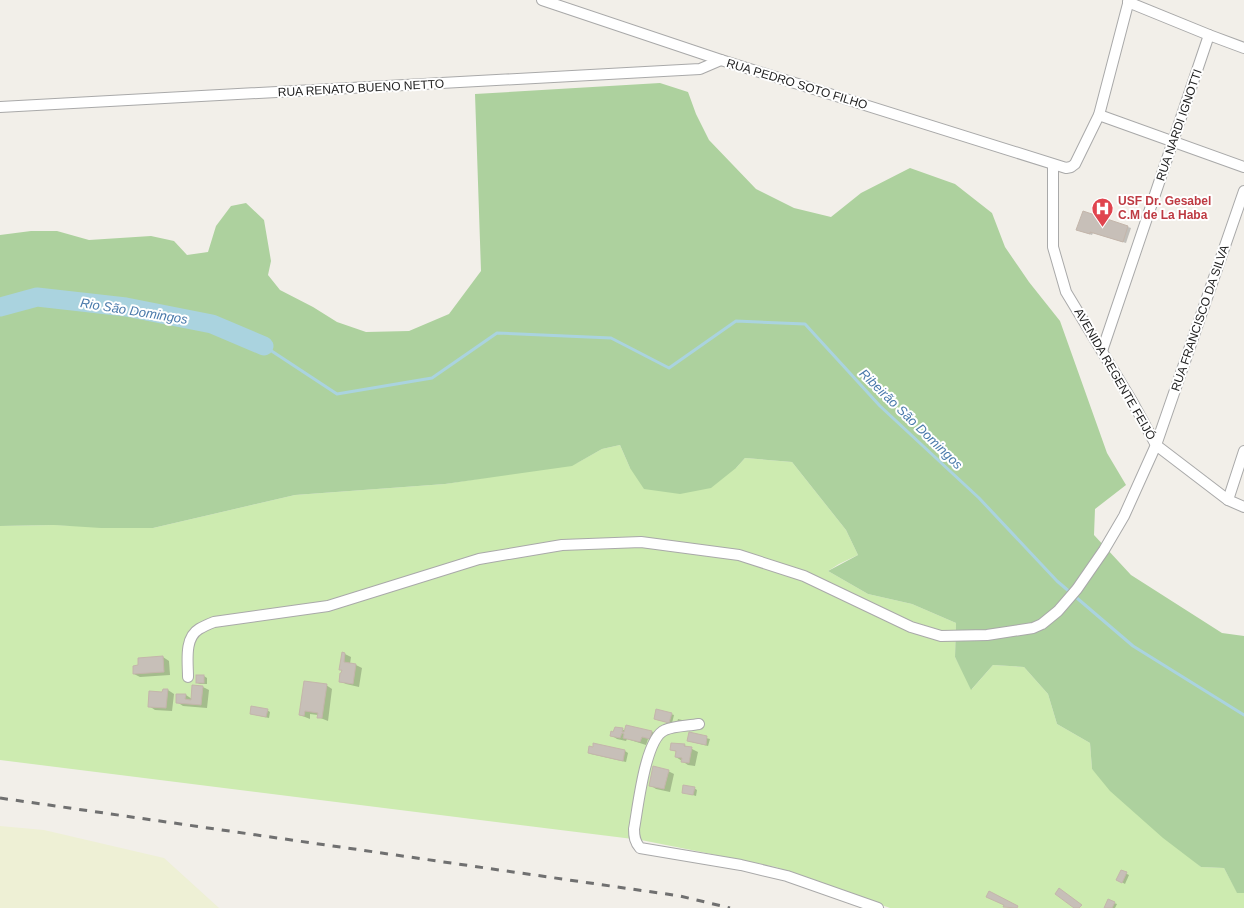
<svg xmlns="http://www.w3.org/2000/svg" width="1244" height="908" font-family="Arial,sans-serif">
<rect width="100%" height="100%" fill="#f2efe9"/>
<!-- farmland -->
<polygon fill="#eef0d5" points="0,826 44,830 164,858 219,908 0,908"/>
<!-- grass -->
<polygon fill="#cdebb0" points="620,445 630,468 736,468 745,458 792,462 846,530 858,555 839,564 828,571 868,594 912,604 956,623 955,657 972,689 993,665 1024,667 1048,694 1057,724 1090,743 1092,769 1201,867 1224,868 1237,892 1244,893 1244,908 890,908 776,867 641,840 0,760 0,526 54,525 153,528 295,495 445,484 577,463 602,449"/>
<!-- forest -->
<polygon fill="#add19e" points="660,83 688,92 696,114 709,140 756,189 794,208 831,217 861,193 910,168 955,184 992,213 1005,247 1029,282 1060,321 1107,453 1126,485 1095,509 1094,535 1131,575 1222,633 1244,636 1244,893 1237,893 1224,868 1201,867 1163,838 1110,791 1092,769 1090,743 1057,724 1048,694 1024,667 993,665 971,690 955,657 956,623 912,604 868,594 828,571 858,555 846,530 792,462 745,458 736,468 711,488 680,494 644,489 630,468 620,445 602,449 572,466 445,484 295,495 153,528 101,528 54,525 0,526 0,235 31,231 57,231 89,240 151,236 174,241 187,255 208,252 216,226 231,206 246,203 264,220 271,261 268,275 280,290 313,307 337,322 366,332 409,331 449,314 481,271 475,94"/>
<!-- shadow -->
<g fill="#0003">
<polygon points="1083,212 1131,228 1126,243 1093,233 1092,235 1080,231"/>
<polygon points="345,654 351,657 350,664 356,665 362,668 359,687 346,684 340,681 343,671 340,670"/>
<polygon points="163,657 169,661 170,675 140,677 134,674"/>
<polygon points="197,676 204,676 207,678 207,684 200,684 197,683"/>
<polygon points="326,685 332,689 328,721 318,717 318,715 310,714 310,719 300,715"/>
<polygon points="203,687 209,690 207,708 183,706 177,702 186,695 192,699"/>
<polygon points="164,690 168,690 174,694 172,711 155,710 149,706 163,693"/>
<polygon points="267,710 270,712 269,718 251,714"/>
<polygon points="671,714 674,715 672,723 657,720"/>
<polygon points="678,719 686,721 677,723"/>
<polygon points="622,729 625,731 652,732 658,735 656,741 648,739 646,745 627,739 626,741 617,739 611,735"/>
<polygon points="690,734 710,739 708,746 688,741"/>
<polygon points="594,745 625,751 628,753 626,762 591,754 589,753 593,748"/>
<polygon points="684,745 698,752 695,766 688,765 676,757 677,752 671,749"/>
<polygon points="668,771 674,774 670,792 656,789 650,785"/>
<polygon points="694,788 697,790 696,796 683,792"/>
<polygon points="1121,871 1129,875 1125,884 1120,881"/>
<polygon points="1114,903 1117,904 1115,908 1105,908"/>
</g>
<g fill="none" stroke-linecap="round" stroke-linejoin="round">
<!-- stream -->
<polyline stroke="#aad3df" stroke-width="3" points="264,346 337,394 432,378 497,333 611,338 669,368 736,321 805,324 880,406 979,498 1057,581 1133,646 1244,715"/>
<!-- river -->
<polyline stroke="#aad3df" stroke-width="19" points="0,307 37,297 126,307 212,324 264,346"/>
</g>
<!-- building -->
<g fill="#c7bfb8" stroke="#c4b6ab">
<polygon points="1083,211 1128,226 1123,242 1090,232 1090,234 1076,230"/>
<polygon points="342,652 345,653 344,662 356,664 353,684 339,682 340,673 341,673 342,670 339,670"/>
<polygon points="163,656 164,672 133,674 133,666 138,665 138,658"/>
<rect x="196" y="675" width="8" height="8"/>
<polygon points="304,681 327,684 322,718 317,718 318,713 305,711 304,716 299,715"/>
<polygon points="192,685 203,686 201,705 176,703 176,694 186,694 185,699 191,700"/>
<polygon points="163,689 168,689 166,708 148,707 149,691 162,692"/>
<polygon points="251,706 268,709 266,717 250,714"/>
<polygon points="656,709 672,713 669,723 654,719"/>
<polygon points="626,725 652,731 650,739 642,737 640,742 623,738 624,734 622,733 620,738 610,736 611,731 613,732 615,727 623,728 622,732 624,732"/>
<polygon points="689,732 707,736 706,745 687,741"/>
<polygon points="593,743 625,750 623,761 588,753 589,746 593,747"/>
<polygon points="671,743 685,744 684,746 692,747 689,763 681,762 682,758 675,757 676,751 670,750"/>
<polygon points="653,766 669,770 664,789 649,786"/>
<polygon points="683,785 695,787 693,795 682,793"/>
<polygon points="1121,870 1127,872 1122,883 1116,880"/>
<polygon points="1059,888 1082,905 1079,908 1074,908 1055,894"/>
<polygon points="989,891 1018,906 1017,908 1003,907 1004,905 986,897"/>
<polygon points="1108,899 1115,902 1112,908 1104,908"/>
</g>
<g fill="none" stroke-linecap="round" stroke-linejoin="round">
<defs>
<g id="minor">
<polyline points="542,0 721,60 1066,168 1071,167 1075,164 1099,115 1129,0"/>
<polyline points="1128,2 1209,35 1244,48"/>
<polyline points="0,107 700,69 721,60"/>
<polyline points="1099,115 1244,167"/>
<polyline points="1053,165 1053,247 1066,292 1132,401 1156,445 1228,500 1244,507"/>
<polyline points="1102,351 1209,35"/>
<polyline points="1228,500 1244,451"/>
<path d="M188,677c0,-15 -4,-39 11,-48 5,-3 10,-5 15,-7l114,-16 151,-47 83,-14 79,-3 98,13 65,21 107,51 30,9 46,-1 46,-7 9,-4 16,-13 19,-22 27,-39 20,-34 32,-71 88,-254"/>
<path d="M699,724c-11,2 -25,2 -34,6 -20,8 -27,78 -31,99 0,8 1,13 6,19l101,17 46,11 91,32"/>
</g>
</defs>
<!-- minor casing -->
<use href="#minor" stroke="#a9a9a9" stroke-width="12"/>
<!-- minor -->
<use href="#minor" stroke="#fff" stroke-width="10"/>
<!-- rail -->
<polyline stroke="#707070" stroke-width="3" stroke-dasharray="8 8" stroke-linecap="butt" points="0,798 680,896 730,908"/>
</g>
<!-- icons -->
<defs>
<symbol id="hospital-pin" viewBox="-11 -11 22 30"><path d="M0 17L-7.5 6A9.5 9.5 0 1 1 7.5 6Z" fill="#e0444e" stroke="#fff"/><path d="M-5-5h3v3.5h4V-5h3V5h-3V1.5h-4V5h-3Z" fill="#fff"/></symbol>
</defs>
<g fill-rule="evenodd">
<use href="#hospital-pin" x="1090" y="196" width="25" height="34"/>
</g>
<g text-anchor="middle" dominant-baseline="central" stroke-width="4" stroke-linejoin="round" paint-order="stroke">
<!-- street labels -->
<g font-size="12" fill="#222" stroke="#fff">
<text transform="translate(797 84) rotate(17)">RUA PEDRO SOTO FILHO</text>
<text transform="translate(361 88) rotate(-3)">RUA RENATO BUENO NETTO</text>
<text transform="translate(1179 125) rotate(-71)">RUA NARDI IGNOTTI</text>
<text transform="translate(1200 318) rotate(-71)">RUA FRANCISCO DA SILVA</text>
<text transform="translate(1115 374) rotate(60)">AVENIDA REGENTE FEIJÓ</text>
</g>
<!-- health labels -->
<g font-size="12" font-weight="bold" fill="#be3a42" stroke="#fff" text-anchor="start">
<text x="1118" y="201">USF Dr. Gesabel<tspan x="1118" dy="14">C.M de La Haba</tspan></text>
</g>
<!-- water labels -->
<g font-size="13" font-style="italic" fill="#4a7aab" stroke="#fff">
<text transform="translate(134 311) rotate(9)">Rio São Domingos</text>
<text transform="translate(911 419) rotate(44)">Ribeirão São Domingos</text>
</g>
</g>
</svg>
